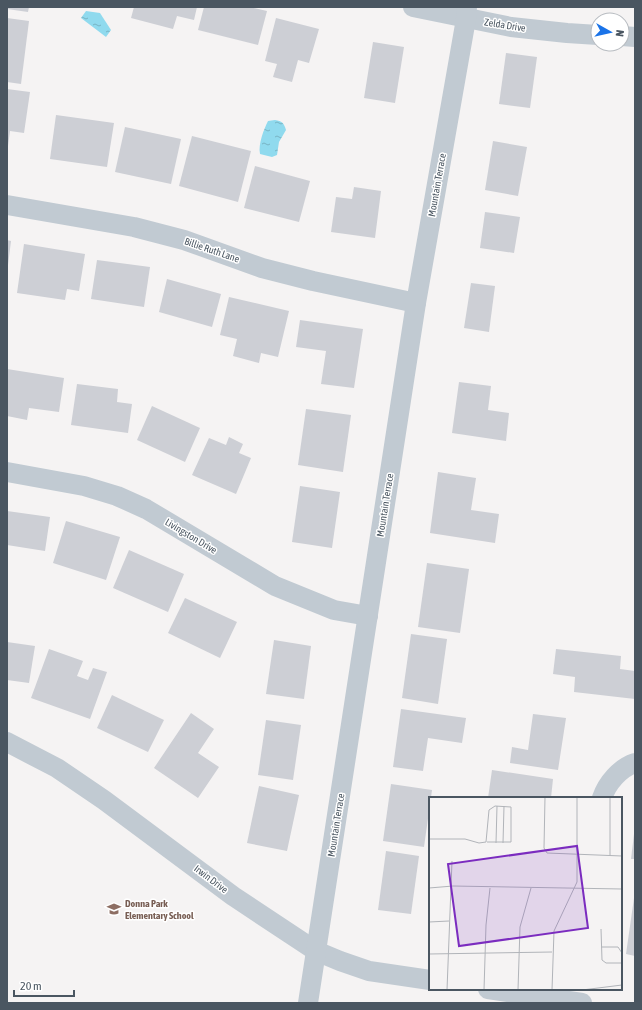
<svg xmlns="http://www.w3.org/2000/svg" width="642" height="1010" font-family="'Asap Condensed',sans-serif">
<defs>
<pattern id="water-ripples" width="26" height="14" patternUnits="userSpaceOnUse"><rect width="26" height="14" fill="#90daee"/><path d="M2 4q2-2 4 0t4 0M15 11q2-2 4 0t4 0" fill="none" stroke="#78b4c4"/></pattern>
</defs>
<rect width="100%" height="100%" fill="#f5f3f3"/>
<!-- water -->
<g fill="url(#water-ripples)">
<polygon points="86,11 100,13 111,30 106,37 81,18"/>
<path d="M275,120c7,1 9,3 11,10l-7,12 -2,13 -5,2 -12,-3c-2,-10 4,-25 8,-33z"/>
</g>
<!-- building -->
<g fill="#cdcfd5">
<polygon points="7,7 29,7 28,12 7,9"/>
<polygon points="134,7 197,7 194,20 177,16 173,29 131,18"/>
<polygon points="204,7 249,7 267,11 258,45 198,30"/>
<polygon points="7,18 29,21 21,84 7,82"/>
<polygon points="276,18 319,29 309,63 298,60 292,82 273,77 277,64 265,61"/>
<polygon points="373,42 404,47 395,103 364,98"/>
<polygon points="506,53 537,57 530,108 499,104"/>
<polygon points="7,89 30,92 24,133 10,131 8,146"/>
<polygon points="56,115 114,123 107,167 50,159"/>
<polygon points="125,127 181,139 171,184 115,172"/>
<polygon points="192,136 251,151 238,202 179,186"/>
<polygon points="493,141 527,147 518,196 485,190"/>
<polygon points="255,166 310,181 299,222 244,208"/>
<polygon points="354,187 381,191 375,238 331,232 336,197 352,199"/>
<polygon points="485,212 520,217 514,253 480,248"/>
<polygon points="7,240 11,241 8,265 7,265"/>
<polygon points="24,244 85,254 79,291 67,289 65,300 17,293"/>
<polygon points="97,260 150,267 144,307 91,299"/>
<polygon points="167,279 221,294 212,327 159,312"/>
<polygon points="471,283 495,286 489,332 464,328"/>
<polygon points="229,297 289,311 278,357 261,353 259,363 233,356 237,339 220,335"/>
<polygon points="300,320 363,329 354,388 321,384 326,351 296,347"/>
<polygon points="7,369 64,378 59,412 29,408 27,420 7,416"/>
<polygon points="459,382 491,386 488,410 509,413 506,441 452,433"/>
<polygon points="77,384 118,389 117,402 132,404 128,433 71,425"/>
<polygon points="152,406 200,428 185,462 137,440"/>
<polygon points="306,409 351,415 343,472 298,465"/>
<polygon points="229,437 243,444 239,453 251,458 236,494 192,475 209,438 226,445"/>
<polygon points="438,472 476,478 471,510 499,514 495,543 430,533"/>
<polygon points="300,486 340,492 332,548 292,542"/>
<polygon points="7,511 50,517 45,551 7,545"/>
<polygon points="66,521 120,537 106,580 53,563"/>
<polygon points="129,550 184,574 168,612 113,588"/>
<polygon points="427,563 469,569 460,633 418,627"/>
<polygon points="185,598 237,622 220,658 168,633"/>
<polygon points="411,634 447,639 438,704 402,698"/>
<polygon points="274,640 311,646 304,699 266,694"/>
<polygon points="7,642 35,646 29,683 7,680"/>
<polygon points="49,649 83,661 77,676 88,680 93,668 107,672 90,719 31,698"/>
<polygon points="556,649 621,656 620,669 635,671 635,699 574,692 575,677 553,674"/>
<polygon points="112,695 164,720 148,752 97,728"/>
<polygon points="401,709 466,718 462,743 428,738 423,771 393,767"/>
<polygon points="191,713 214,729 198,753 219,767 198,798 154,768"/>
<polygon points="533,714 566,718 558,770 510,763 512,747 528,750"/>
<polygon points="266,720 301,725 293,780 258,775"/>
<polygon points="492,770 553,779 551,798 488,798"/>
<polygon points="391,784 432,790 424,847 383,841"/>
<polygon points="259,786 299,795 287,851 247,843"/>
<polygon points="634,834 635,834 635,859 631,859"/>
<polygon points="386,851 419,856 411,914 378,910"/>
<polygon points="634,898 635,898 635,956 626,954"/>
</g>
<g fill="none" stroke-linecap="round" stroke-linejoin="round">
<!-- minor -->
<g stroke="#c1cad2" stroke-width="20">
<polyline points="413,7 511,27 567,33 598,35"/>
<polyline points="622,36 635,37"/>
<polyline points="7,205 134,227 184,240 262,268 313,281 416,303"/>
<polyline points="7,472 84,486 117,496 146,509 275,586 334,610 368,616"/>
<polyline points="7,742 57,768 104,800 233,896 316,951 340,961 369,971 430,980"/>
<path d="M602,798c5,-15 18,-30 33,-35"/>
<polyline points="488,989 582,1003"/>
<polyline points="308,1003 416,303 466,19 467,7"/>
</g>
</g>
<!-- icons -->
<defs>
<symbol id="school-bare" viewBox="-9 -9 18 18"><path d="M0-5L7-2L0 1L-7-2ZM-4 1L0 2.5L4 1V4Q0 6-4 4Z" fill="#8d6e63" stroke="#fff" stroke-width="2.5" paint-order="stroke"/></symbol>
</defs>
<g fill-rule="evenodd">
<use href="#school-bare" x="104" y="899" width="20" height="20"/>
</g>
<g text-anchor="middle" dominant-baseline="central" stroke-width="3" stroke-linejoin="round" paint-order="stroke">
<!-- street labels -->
<g font-size="10" fill="#4a5661" stroke="#fff">
<text transform="translate(505 25) rotate(9)">Zelda Drive</text>
<text transform="translate(437 185) rotate(-80)">Mountain Terrace</text>
<text transform="translate(212 250) rotate(19)">Billie Ruth Lane</text>
<text transform="translate(385 505) rotate(-81)">Mountain Terrace</text>
<text transform="translate(191 536) rotate(31)">Livingston Drive</text>
<text transform="translate(336 825) rotate(-81)">Mountain Terrace</text>
<text transform="translate(211 879) rotate(37)">Irwin Drive</text>
</g>
<!-- education labels -->
<g font-size="10" font-weight="bold" fill="#785e54" stroke="#fff" text-anchor="start">
<text x="125" y="903">Donna Park<tspan x="125" dy="12">Elementary School</tspan></text>
</g>
</g>
<!-- overview -->
<g transform="translate(429 797)">
<rect width="193" height="193" fill="#f5f3f3"/>
<path fill="none" stroke="#b1b4b9" stroke-width="1" d="M103,0h20M116,0l-1,51 3,5 75,3M181,0v59M0,42h36l14,4 7,-1 3,-32 6,-4 16,1v35h-24M67,46l1,-37M74,46l1,-37M0,91l24,-2 169,3M0,125l20,-1M172,132l1,31 4,3h16M172,150h17l4,6M0,157l123,-2M18,193l5,-129M55,193l2,-65 4,-37M89,193l2,-63 11,-39M123,193l2,-59 23,-49v-85M153,193l40,-5"/>
<path fill="#7b2cbf" fill-opacity="0.15" stroke="#7b2cbf" stroke-width="2" d="M148,49l11,82 -129,18 -11,-82z"/>
<rect width="193" height="193" fill="none" stroke="#4a5661" stroke-width="2"/>
</g>
<!-- border -->
<rect width="642" height="1010" fill="none" stroke="#4a5661" stroke-width="16"/>
<!-- north arrow -->
<g transform="translate(610 32) rotate(98)"><circle r="19" fill="#ffffff" stroke="#b7bbc0"/>
<path d="M0-3L7 15L0 10L-7 15Z" fill="#1a73e8"/>
<text y="-6" font-size="11" font-weight="bold" text-anchor="middle" fill="#4a5661">N</text>
</g>
<!-- scale -->
<path d="M14 990v6h60v-6" fill="none" stroke="#4a5661" stroke-width="2"/>
<text x="20" y="990" font-size="12" fill="#4a5661" stroke="#ffffff" stroke-width="3" paint-order="stroke">20 m</text>
</svg>
